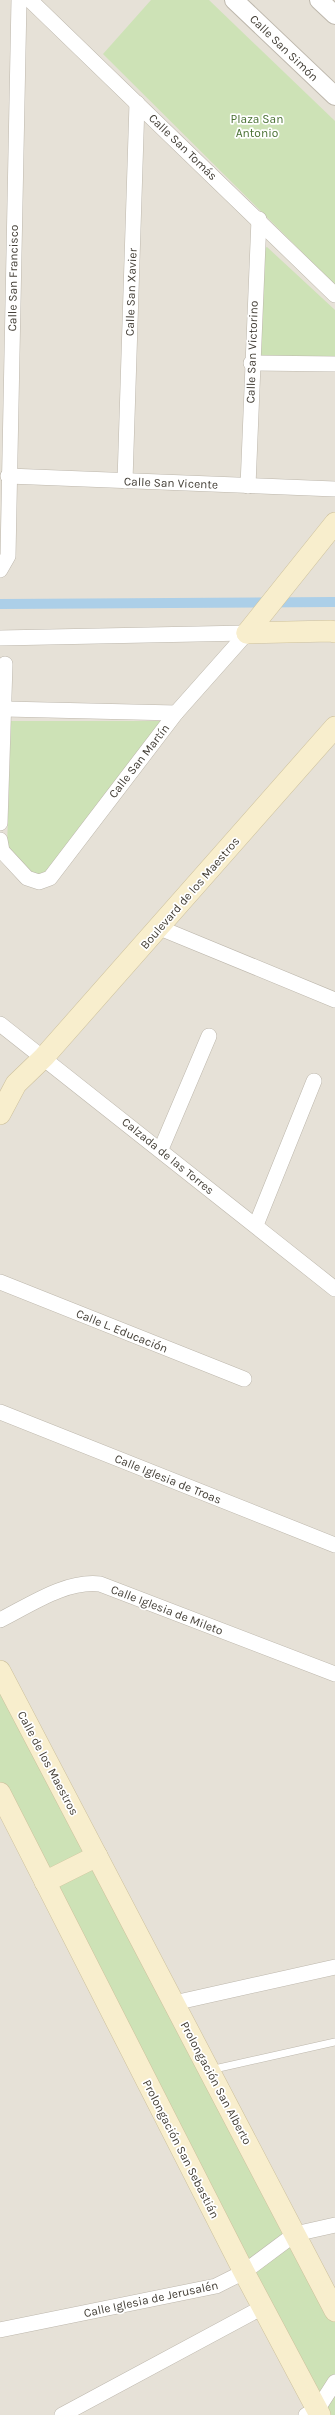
<svg xmlns="http://www.w3.org/2000/svg" width="335" height="2415" font-family="Karla,sans-serif">
<rect width="100%" height="100%" fill="#f2efe9"/>
<!-- residential -->
<rect fill="#e6e1d7" x="0" y="0" width="335" height="2415"/>
<!-- green -->
<g fill="#cde2b6">
<polygon points="151,0 209,0 335,121 335,285 103,54"/>
<polygon points="267,247 335,310 335,359 257,358 263,249"/>
<polygon points="11,721 164,721 48,871 40,875 29,871 7,848"/>
<polygon points="0,1683 335,2322 335,2415 326,2415 0,1785"/>
</g>
<!-- water -->
<polygon fill="#accfe8" points="335,597 335,607 0,609 0,599"/>
<g fill="none" stroke-linecap="round" stroke-linejoin="round">
<defs>
<polyline id="service" points="210,2070 335,2042"/>
<g id="minor">
<polyline points="30,0 335,295"/>
<polyline points="251,363 335,364"/>
<polyline points="8,476 335,489"/>
<polyline points="125,481 137,103"/>
<polyline points="248,486 259,219"/>
<polyline points="0,570 8,556 19,0"/>
<polyline points="0,638 247,633"/>
<polyline points="5,709 176,713"/>
<polyline points="0,823 5,664"/>
<polyline points="0,840 2,851 27,878 39,882 50,878 176,713 247,633"/>
<polyline points="160,928 335,1000"/>
<polyline points="0,1024 335,1289"/>
<polyline points="161,1149 209,1036"/>
<polyline points="256,1225 314,1081"/>
<polyline points="0,1282 244,1379"/>
<polyline points="0,1412 335,1545"/>
<path d="M0,1620c30,-15 66,-40 100,-36l235,90"/>
<polyline points="174,2003 335,1967"/>
<polyline points="0,2330 216,2286 244,2272 295,2234 335,2225"/>
<polyline points="62,2415 263,2307"/>
<polyline points="306,2415 317,2410 335,2382"/>
</g>
<g id="tertiary">
<polyline points="234,0 335,96"/>
<polyline points="319,0 335,15"/>
</g>
<g id="secondary">
<polyline points="247,633 335,523"/>
<polyline points="247,633 331,631 335,632"/>
<polyline points="0,1114 16,1084 44,1057 335,727"/>
<polyline points="0,1671 335,2311"/>
<polyline points="0,1793 244,2272 320,2415"/>
<polyline points="45,1882 97,1856"/>
</g>
</defs>
<!-- service casing -->
<use href="#service" stroke="#bdb7ac" stroke-width="8"/>
<!-- minor casing -->
<use href="#minor" stroke="#bdb7ac" stroke-width="16"/>
<!-- tertiary casing -->
<use href="#tertiary" stroke="#bdb7ac" stroke-width="20"/>
<!-- secondary casing -->
<use href="#secondary" stroke="#cdc19d" stroke-width="22"/>
<!-- service -->
<use href="#service" stroke="#fff" stroke-width="7"/>
<!-- minor -->
<use href="#minor" stroke="#fff" stroke-width="15"/>
<!-- tertiary -->
<use href="#tertiary" stroke="#fff" stroke-width="18"/>
<!-- secondary -->
<use href="#secondary" stroke="#f8eecd" stroke-width="21"/>
</g>
<g text-anchor="middle" dominant-baseline="central" stroke-width="3.5" stroke-linejoin="round" paint-order="stroke">
<!-- street labels -->
<g font-size="12" fill="#454038" stroke="#fff">
<text transform="translate(284 48) rotate(44)">Calle San Simón</text>
<text transform="translate(183 147) rotate(44)">Calle San Tomás</text>
<text transform="translate(13 278) rotate(-89)">Calle San Francisco</text>
<text transform="translate(131 292) rotate(-88)">Calle San Xavier</text>
<text transform="translate(252 352) rotate(-88)">Calle San Victorino</text>
<text transform="translate(171 483) rotate(2)">Calle San Vicente</text>
<text transform="translate(139 761) rotate(-52)">Calle San Martín</text>
<text transform="translate(190 893) rotate(-49)">Boulevard de los Maestros</text>
<text transform="translate(168 1156) rotate(39)">Calzada de las Torres</text>
<text transform="translate(122 1331) rotate(22)">Calle L. Educación</text>
<text transform="translate(168 1479) rotate(22)">Calle Iglesia de Troas</text>
<text transform="translate(167 1610) rotate(21)">Calle Iglesia de Mileto</text>
<text transform="translate(48 1763) rotate(62)">Calle de los Maestros</text>
<text transform="translate(216 2083) rotate(62)">Prolongación San Alberto</text>
<text transform="translate(181 2149) rotate(63)">Prolongación San Sebastián</text>
<text transform="translate(151 2299) rotate(-12)">Calle Iglesia de Jerusalén</text>
</g>
<!-- park labels -->
<g font-size="12" fill="#487032" stroke="#fff">
<text x="257" y="119">Plaza San<tspan x="257" dy="14">Antonio</tspan></text>
</g>
</g>
</svg>
